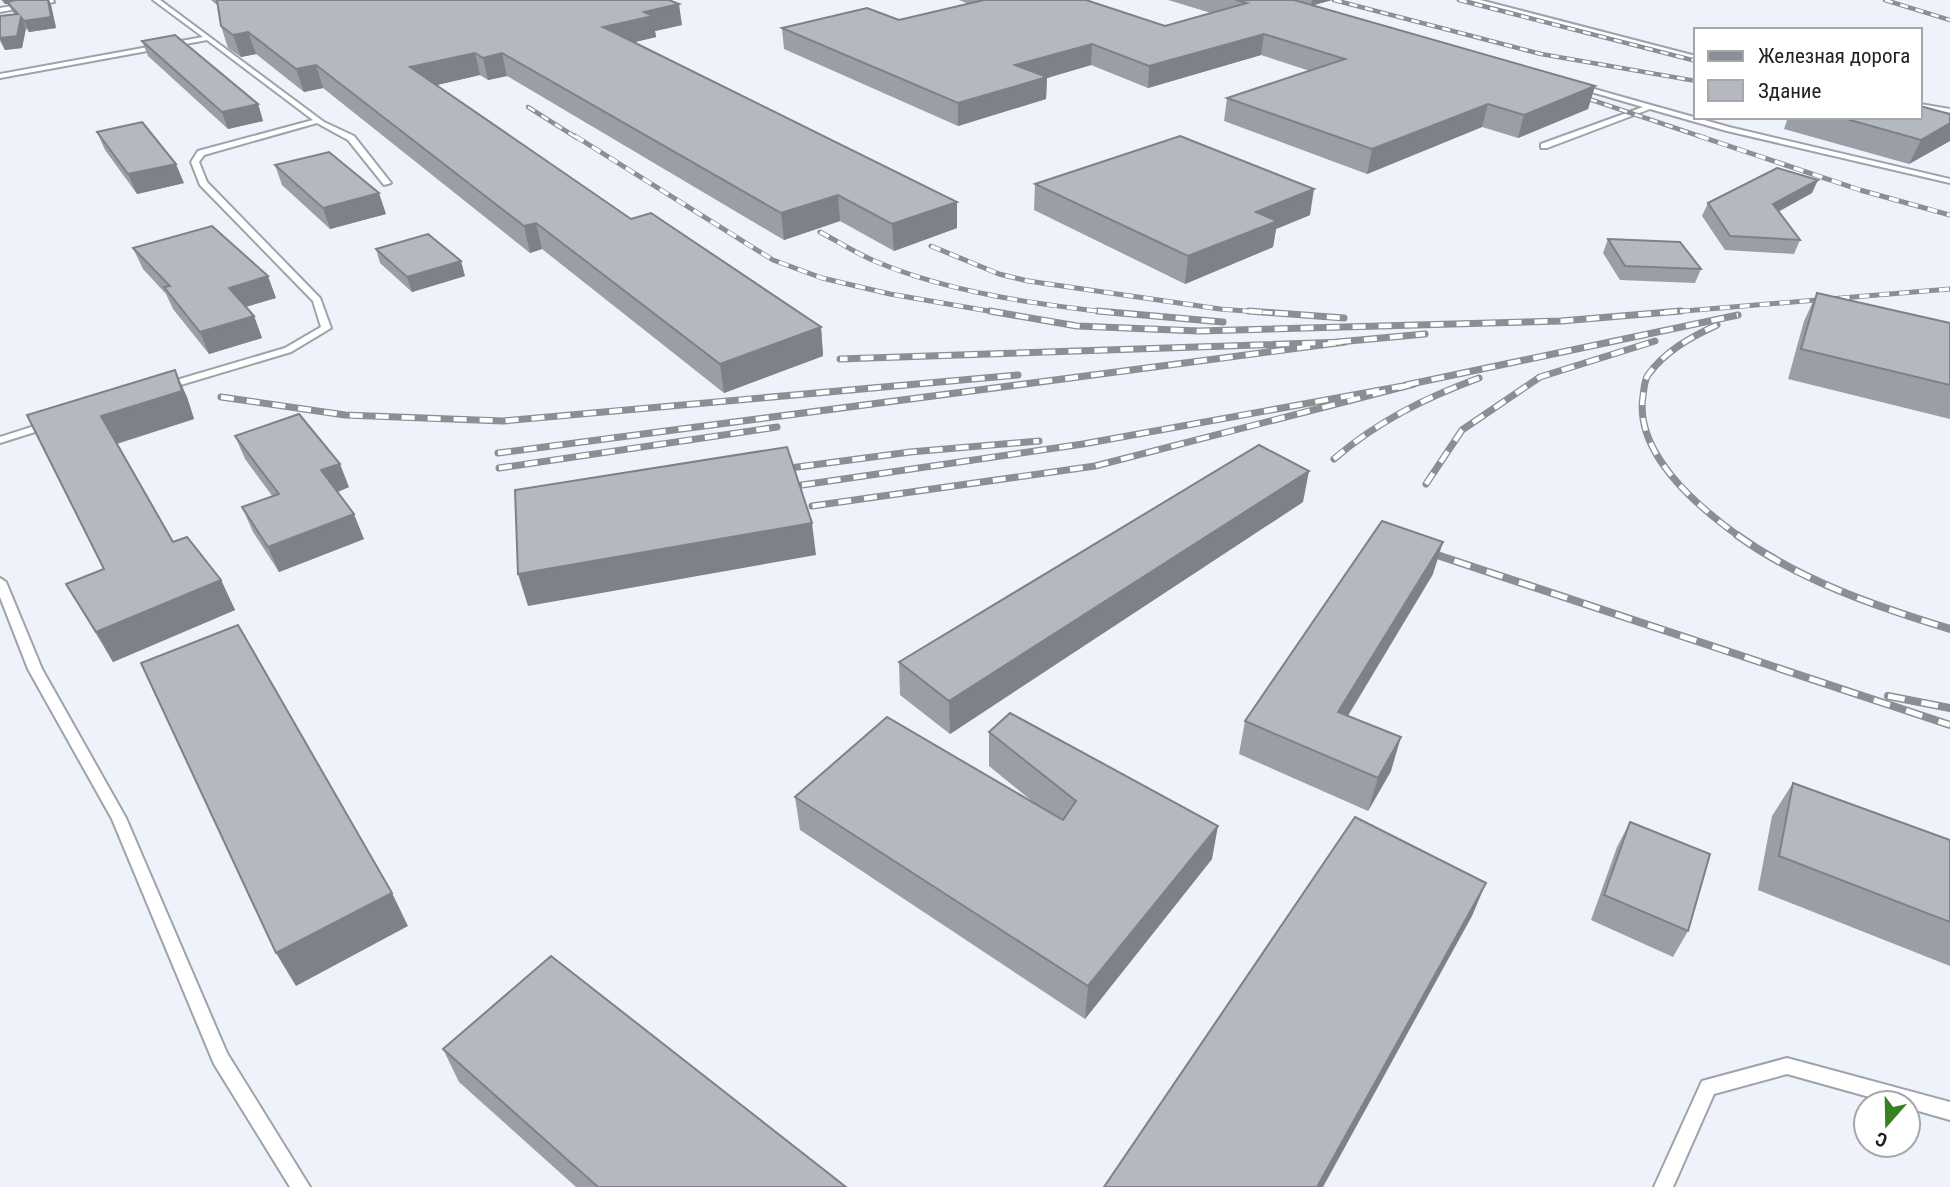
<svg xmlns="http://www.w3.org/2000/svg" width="1950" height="1187" font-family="'Roboto Condensed',sans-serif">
<rect width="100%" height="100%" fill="#edf2fb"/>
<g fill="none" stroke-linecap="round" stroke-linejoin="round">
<defs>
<g id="lane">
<polygon points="47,0 53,0 54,2 0,12 0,8"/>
<polygon points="153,0 160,0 324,122 354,136 391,183 384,185 348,140 317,123 204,155 199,162 207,182 320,298 331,328 291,352 167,389 163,388 163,384 285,348 321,327 313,301 200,185 191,162 198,151 313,120 207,40 0,78 0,74 203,37"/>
<polygon points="1470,0 1480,0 1696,56 1696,60"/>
<polygon points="1580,85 1729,127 1950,179 1950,183 1727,131 1650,109 1547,148 1541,148 1541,144 1643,107 1578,88 1577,87"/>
<polygon points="1920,104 1950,109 1950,113 1920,108"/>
<polygon points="50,421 55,424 54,426 0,443 0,437"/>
<polygon points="0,578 6,582 42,669 126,818 227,1053 310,1187 290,1187 214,1064 112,819 28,669 0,597"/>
<polygon points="1787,1058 1950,1102 1950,1120 1908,1108 1908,1103 1891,1103 1787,1074 1714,1094 1673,1187 1654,1187 1702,1081"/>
</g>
</defs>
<!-- lane casing -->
<use href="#lane" stroke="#9ea3ab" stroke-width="4"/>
<!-- lane -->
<use href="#lane" fill="#fff" fill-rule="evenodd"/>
<defs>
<g id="rail-far3">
<polyline points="1334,0 1541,54 1696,81"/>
<polyline points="1459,0 1696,61"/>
<polyline points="1885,0 1950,20"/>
<polyline points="1574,94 1705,138"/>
<polyline points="528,107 577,138"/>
</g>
<g id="rail-far2">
<polyline points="575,136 773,260 822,278 890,294 1000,313"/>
<polyline points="1699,136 1860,190 1950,215"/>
<path d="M820,232c19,10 37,22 57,30 74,31 159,42 237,51"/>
<polyline points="931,246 999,274 1028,281 1220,309 1273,313"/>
<polyline points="1660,313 1950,289"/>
</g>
<g id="rail-far1">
<polyline points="990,311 1077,326 1199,331 1561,321 1681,311"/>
<polyline points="1098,311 1223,322"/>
<polyline points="1249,311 1344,318"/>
<path d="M1717,325c-26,12 -52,26 -69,50 -4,6 -4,15 -5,21 -9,57 55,111 97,141"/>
<polyline points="1338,342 1425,334"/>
<polyline points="1406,385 1738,315"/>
<polyline points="221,397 345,415 503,421 1018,375"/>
<polyline points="498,453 1345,342 840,359"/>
<path d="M1334,459c44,-38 91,-61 145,-81"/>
<polyline points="499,468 777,427"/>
<polyline points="775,470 910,452 1039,441"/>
<polyline points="1426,484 1462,430 1540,377 1655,341"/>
<polyline points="802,485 1083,444 1414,384 1095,466 812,506"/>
</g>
<g id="rail">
<path d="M1737,535c64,46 138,71 213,94"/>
<polyline points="1422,550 1950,725"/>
<polyline points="1888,696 1950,708"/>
</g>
</defs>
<!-- rail-far3 casing -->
<use href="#rail-far3" stroke="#8b8e94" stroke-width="4.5"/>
<!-- rail-far2 casing -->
<use href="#rail-far2" stroke="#8b8e94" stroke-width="5"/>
<!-- rail-far1 casing -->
<use href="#rail-far1" stroke="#8b8e94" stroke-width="7"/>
<!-- rail casing -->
<use href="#rail" stroke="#8b8e94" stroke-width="8"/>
<!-- rail-far3 -->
<use href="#rail-far3" stroke="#fff" stroke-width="2.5" stroke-dasharray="8" stroke-linecap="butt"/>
<!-- rail-far2 -->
<use href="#rail-far2" stroke="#fff" stroke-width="3.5" stroke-dasharray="10" stroke-linecap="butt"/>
<!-- rail-far1 -->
<use href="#rail-far1" stroke="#fff" stroke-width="4.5" stroke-dasharray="13" stroke-linecap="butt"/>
<!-- rail -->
<use href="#rail" stroke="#fff" stroke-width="5" stroke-dasharray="17" stroke-linecap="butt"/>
</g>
<!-- wall -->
<g fill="#9b9ea6">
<polygon points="1,0 49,0 51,5 56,28 29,32 26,28 22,48 5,50 0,41 0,16 14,14 8,4 5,4"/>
<polygon points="211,0 669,0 682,25 655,31 656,37 634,42 957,202 957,228 894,251 840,221 784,240 507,76 488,80 480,75 436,85 631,219 821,327 823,356 724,393 542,249 530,253 323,88 304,92 256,54 241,57 228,48 221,26 217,5"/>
<polygon points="959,0 1086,0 1165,26 1211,13 1168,0 1332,0 1313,5 1595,86 1588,109 1518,138 1482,127 1367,174 1224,121 1227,98 1310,71 1261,55 1148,88 1091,65 1047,78 1046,99 958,126 784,49 782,28 899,20 969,4"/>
<polygon points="142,41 258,104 263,121 228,129 148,56"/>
<polygon points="1950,114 1950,141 1909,164 1784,129 1788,117 1920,117"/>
<polygon points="97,132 184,183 137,194 105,150"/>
<polygon points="275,165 386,214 330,229 282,185"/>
<polygon points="1035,184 1310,215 1276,229 1273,247 1185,284 1034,210"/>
<polygon points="1812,193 1778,211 1800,240 1794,254 1725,250 1702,216 1708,203"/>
<polygon points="1608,239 1701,269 1695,283 1620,280 1603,253"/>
<polygon points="133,248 276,298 246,307 254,316 262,338 209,354 173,309 166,294 143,269"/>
<polygon points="376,249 465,276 412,292 380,263"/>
<polygon points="1817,293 1950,323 1950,419 1788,379 1804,321"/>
<polygon points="187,397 194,419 117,444 173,542 221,580 235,610 113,662 66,584 104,569 27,415"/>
<polygon points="235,436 349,487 337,492 364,539 279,572 253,532 242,507 273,497 245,459"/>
<polygon points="1303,502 950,734 900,695 899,662"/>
<polygon points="1433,574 1348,716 1391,771 1368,811 1239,754 1245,721"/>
<polygon points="989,732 1212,859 1085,1019 800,830 795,797 1038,806 989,766"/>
<polygon points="1793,783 1950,840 1950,966 1758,890 1772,816"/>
<polygon points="1630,822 1688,931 1673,957 1591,920 1617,847"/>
<polygon points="443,1049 846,1187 576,1187 459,1082"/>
</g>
<!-- shaded-wall -->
<g fill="#7e8187">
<polygon points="3,0 33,0 7,2 8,4 5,4"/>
<polygon points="48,0 49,0 51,5 56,28 29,32 24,21"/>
<polygon points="1312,0 1332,0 1311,6"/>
<polygon points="679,4 682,25 655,31 656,37 607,49 603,27 644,12"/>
<polygon points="21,17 26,28 22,48 5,50 0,38"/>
<polygon points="248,32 256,54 241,57 233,35"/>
<polygon points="1264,34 1261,55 1148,88 1149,66"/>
<polygon points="1092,44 1091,65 1047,78 1046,99 958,126 958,103 1015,65"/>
<polygon points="475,53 480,75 416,90 410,67"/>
<polygon points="502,53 507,76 488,80 483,58"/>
<polygon points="316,65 323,88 304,92 296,69"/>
<polygon points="1595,86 1588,109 1518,138 1524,115"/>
<polygon points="258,104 263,121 228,129 222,112"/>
<polygon points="1488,104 1482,127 1367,174 1372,149"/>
<polygon points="1950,123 1950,141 1909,164 1921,140"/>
<polygon points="176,164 184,183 137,194 128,174"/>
<polygon points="1818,180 1812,193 1767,218 1773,204"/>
<polygon points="1314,189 1310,215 1276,229 1273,247 1185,284 1188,256 1256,212"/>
<polygon points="379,193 386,214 330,229 323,208"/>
<polygon points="838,195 840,221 784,240 781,213"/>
<polygon points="957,202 957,228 894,251 892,224"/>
<polygon points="536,223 542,249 530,253 524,226"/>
<polygon points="461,261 465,276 412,292 407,277"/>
<polygon points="268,276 276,298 238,309 229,288"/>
<polygon points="254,316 262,338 209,354 200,332"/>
<polygon points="821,327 823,356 724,393 720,364"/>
<polygon points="175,370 187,397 194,419 115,444 101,416"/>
<polygon points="340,464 349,487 331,495 321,470"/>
<polygon points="1309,471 1303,502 950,734 949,701"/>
<polygon points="354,514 364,539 279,572 268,547"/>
<polygon points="812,523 816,555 528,606 518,574"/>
<polygon points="1443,542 1433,574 1330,745 1338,712"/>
<polygon points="221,580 235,610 113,662 96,632"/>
<polygon points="1401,737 1391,771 1368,811 1378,778"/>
<polygon points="1218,826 1212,859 1085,1019 1088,986"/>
<polygon points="1486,883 1472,916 1323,1187 1317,1187"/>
<polygon points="392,893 408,926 296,986 276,953"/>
</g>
<!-- building -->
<g fill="#b4b8c1" stroke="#7e8187" stroke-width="2">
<polygon points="16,0 48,0 51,17 24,21 21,17 17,36 0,38 0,16 18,14 7,2"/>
<polygon points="217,0 669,0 679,4 644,12 653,16 603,27 957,202 892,224 838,195 781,213 502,53 483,58 475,53 410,67 631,219 651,213 821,327 720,364 536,223 524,226 316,65 296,69 248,32 233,35 221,26"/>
<polygon points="984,0 1086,0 1165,26 1247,3 1236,0 1294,0 1595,86 1524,115 1488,104 1372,149 1227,98 1345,59 1264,34 1149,66 1092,44 1015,65 1047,77 958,103 782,28 867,8 899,20"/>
<polygon points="175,35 258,104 222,112 142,41"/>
<polygon points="1920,106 1950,114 1950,123 1921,140 1839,117 1920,117"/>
<polygon points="142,122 176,164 128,174 97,132"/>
<polygon points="1180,136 1314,189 1256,212 1277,221 1188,256 1035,184"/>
<polygon points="329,152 379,193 323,208 275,165"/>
<polygon points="1777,168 1818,180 1773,204 1800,240 1730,236 1708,203"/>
<polygon points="212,226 268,276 229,288 254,316 200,332 164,287 170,286 133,248"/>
<polygon points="428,234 461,261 407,277 376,249"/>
<polygon points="1608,239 1680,242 1701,269 1625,266"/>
<polygon points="1817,293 1950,323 1950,385 1801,349"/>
<polygon points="175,370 182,391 101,416 173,542 187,537 221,580 96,632 66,584 104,569 27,415"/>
<polygon points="299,414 340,464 321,470 354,514 268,547 242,507 279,494 235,436"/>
<polygon points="1259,445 1309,471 949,701 899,662"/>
<polygon points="787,447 812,523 518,574 515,490"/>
<polygon points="1382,521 1443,542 1338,712 1401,737 1378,778 1245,721"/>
<polygon points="238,625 392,893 276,953 141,663"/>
<polygon points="1010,713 1218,826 1088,986 795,797 887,717 1063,820 1076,801 989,732"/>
<polygon points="1793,783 1950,840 1950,922 1779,856"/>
<polygon points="1355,817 1486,883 1317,1187 1104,1187"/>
<polygon points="1630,822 1710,854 1688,931 1604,895"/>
<polygon points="551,956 846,1187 598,1187 443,1049"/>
</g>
<!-- legend -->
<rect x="1694" y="28" width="228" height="91" fill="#ffffff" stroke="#a6a7a8" stroke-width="2"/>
<rect x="1708" y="51" width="35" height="10" fill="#8b8e94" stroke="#a6a7a8" stroke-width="2"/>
<text x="1758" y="63" font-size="21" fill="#202225">Железная дорога</text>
<rect x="1708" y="80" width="35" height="21" fill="#b4b8c1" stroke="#a6a7a8" stroke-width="2"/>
<text x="1758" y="98" font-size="21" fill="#202225">Здание</text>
<!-- north arrow -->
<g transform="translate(1887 1124) rotate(200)"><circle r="33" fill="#ffffff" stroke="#a6a7a8" stroke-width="2"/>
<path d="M0-5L12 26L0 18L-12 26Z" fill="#397f23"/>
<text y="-10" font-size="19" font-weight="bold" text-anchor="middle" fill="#202225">С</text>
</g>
</svg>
